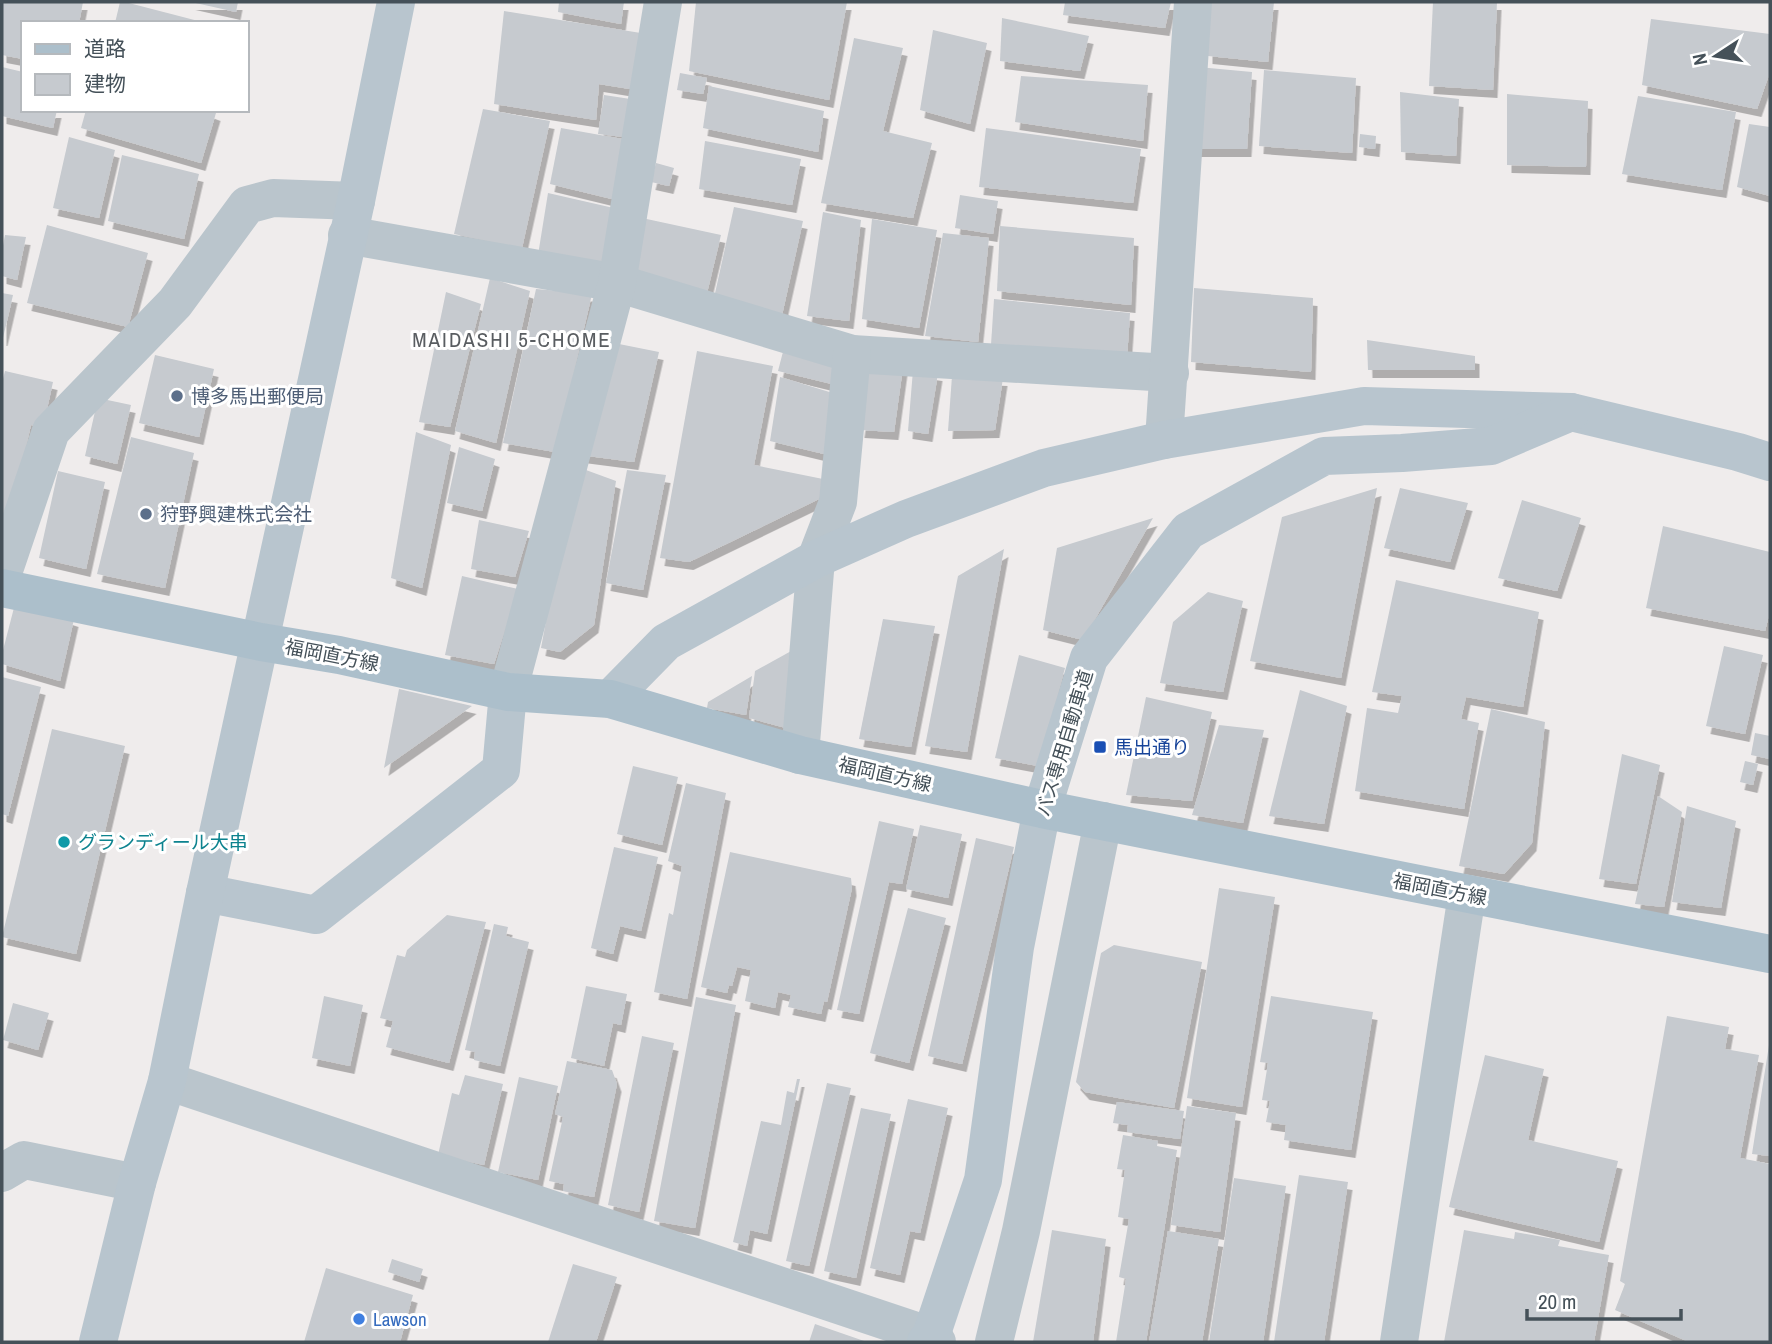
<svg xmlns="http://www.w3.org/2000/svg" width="1772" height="1344" font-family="'Archivo Narrow','Noto Sans JP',sans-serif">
<defs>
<filter id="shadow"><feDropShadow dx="4.5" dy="8" stdDeviation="0" flood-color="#0004"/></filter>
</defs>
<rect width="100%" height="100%" fill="#efecec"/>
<!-- building -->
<g fill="#c6cacf" filter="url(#shadow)">
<polygon points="2,2 83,2 79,23 23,23 23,59 2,55"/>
<polygon points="120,2 125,2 206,23 115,23"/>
<polygon points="191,2 238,2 236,12"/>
<polygon points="559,2 624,2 621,24 558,12"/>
<polygon points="696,2 847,2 829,100 689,71"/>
<polygon points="1065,2 1171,2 1165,28 1063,15"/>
<polygon points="1208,2 1274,2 1268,62 1208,56"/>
<polygon points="1433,2 1497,2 1493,90 1429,86"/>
<polygon points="504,11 647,34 636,90 599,84 596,120 494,104"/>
<polygon points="1002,18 1089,36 1080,71 1000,61"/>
<polygon points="1651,19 1770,34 1770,72 1757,109 1642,85"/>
<polygon points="933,30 987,43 970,124 920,110"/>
<polygon points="854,38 903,48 883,131 932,143 913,218 821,203"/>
<polygon points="2,67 23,72 23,110 57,110 53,128 2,116"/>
<polygon points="1198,67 1252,72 1247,149 1193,149"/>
<polygon points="1264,70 1356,78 1352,153 1259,146"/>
<polygon points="680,73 707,78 703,94 677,90"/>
<polygon points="1021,76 1148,85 1143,141 1015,122"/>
<polygon points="709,86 824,111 818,152 703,128"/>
<polygon points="1400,92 1459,99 1456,156 1401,152"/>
<polygon points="1507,94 1588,101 1586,167 1507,165"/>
<polygon points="604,95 637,100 632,138 598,134"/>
<polygon points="1638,96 1736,112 1722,190 1622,174"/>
<polygon points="483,109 550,121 522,248 454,234"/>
<polygon points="86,110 208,110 216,113 201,163 81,128"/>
<polygon points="1749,124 1770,127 1770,196 1737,187"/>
<polygon points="561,128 628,140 616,200 550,184"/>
<polygon points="986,128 1141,149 1133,203 979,187"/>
<polygon points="1360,134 1376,136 1375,149 1359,147"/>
<polygon points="69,137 115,150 99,218 53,208"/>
<polygon points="705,141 801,159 792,205 699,189"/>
<polygon points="122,155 199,174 184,239 108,221"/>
<polygon points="656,163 674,168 669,186 651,182"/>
<polygon points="548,193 618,209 610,269 538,255"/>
<polygon points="960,195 998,201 993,234 955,228"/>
<polygon points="734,207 803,221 782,315 714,298"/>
<polygon points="823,212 861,220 849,321 807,316"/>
<polygon points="642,218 721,235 707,293 633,274"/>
<polygon points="872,219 937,230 919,328 862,319"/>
<polygon points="47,225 148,253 128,327 27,303"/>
<polygon points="1000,226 1134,238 1131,305 997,291"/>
<polygon points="943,233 989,238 978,342 925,336"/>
<polygon points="5,235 26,237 17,280 2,276 2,251"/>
<polygon points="490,278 530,291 496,443 455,431"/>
<polygon points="1194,288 1313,298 1311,372 1191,362"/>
<polygon points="536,289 592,294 555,452 503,443"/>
<polygon points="446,292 481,304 450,427 419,422"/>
<polygon points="2,293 13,295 3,338 2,338"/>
<polygon points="994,299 1130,313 1127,358 991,345"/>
<polygon points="1367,340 1475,356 1475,370 1368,370"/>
<polygon points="609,342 659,352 634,462 580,455"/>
<polygon points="785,344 839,361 836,385 778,371"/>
<polygon points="697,351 773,366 754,465 823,479 819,499 689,562 660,558"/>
<polygon points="155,355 214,369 199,437 139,423"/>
<polygon points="869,365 903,367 894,432 860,430"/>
<polygon points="913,370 938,373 928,434 908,431"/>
<polygon points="5,371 53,382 43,427 31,425 3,544 2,383"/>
<polygon points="952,376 1003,378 995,430 948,431"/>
<polygon points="780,377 836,394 824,454 770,441"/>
<polygon points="98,398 131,405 117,464 85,456"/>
<polygon points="416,432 451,445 422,588 391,578"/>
<polygon points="131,437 194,453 165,588 97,574"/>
<polygon points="459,447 495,459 482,511 447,503"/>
<polygon points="575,466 616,481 594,625 560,652 541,648"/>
<polygon points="627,470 666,475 643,590 606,583"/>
<polygon points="58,471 105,482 86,569 39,558"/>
<polygon points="1377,488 1341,678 1250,661 1282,517"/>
<polygon points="1400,488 1468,503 1450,562 1384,548"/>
<polygon points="1522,500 1581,518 1557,591 1498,578"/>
<polygon points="1153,518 1083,640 1043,630 1057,548"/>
<polygon points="479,520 529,531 515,577 471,569"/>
<polygon points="1663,526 1770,552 1770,611 1765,631 1646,608"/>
<polygon points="1004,549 967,752 925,746 958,576"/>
<polygon points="462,576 518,589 494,664 445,655"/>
<polygon points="1396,580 1539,612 1523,707 1466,697 1461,719 1479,723 1464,809 1355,791 1367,708 1398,713 1402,696 1372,692"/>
<polygon points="1208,592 1243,601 1223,692 1160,683 1173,622"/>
<polygon points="16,600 74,619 60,681 2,664 2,654"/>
<polygon points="883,619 935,626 911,747 859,739"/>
<polygon points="1724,646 1763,655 1745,734 1706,726"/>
<polygon points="793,650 786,728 749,718 755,671"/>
<polygon points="1019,655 1065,668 1038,766 995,758"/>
<polygon points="752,676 746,715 707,708 708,702"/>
<polygon points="2,677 41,687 8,816 2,814"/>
<polygon points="399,689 472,706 384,768"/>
<polygon points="1300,690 1347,706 1324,824 1269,816"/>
<polygon points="1146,697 1212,712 1192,801 1126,795"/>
<polygon points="1491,709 1545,722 1532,843 1504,874 1459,866"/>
<polygon points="1219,725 1264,730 1243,823 1192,815"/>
<polygon points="52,729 125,746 76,954 2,937"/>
<polygon points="1755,733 1770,736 1770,759 1751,755"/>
<polygon points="1622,754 1660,765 1636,884 1599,879"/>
<polygon points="1745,761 1758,764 1753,785 1740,782"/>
<polygon points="633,766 678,777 662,845 617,834"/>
<polygon points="686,783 726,793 687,999 654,992 669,913 673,915 682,866 668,861"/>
<polygon points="1658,796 1682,812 1664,907 1635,904"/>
<polygon points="1687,806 1736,821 1721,908 1672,902"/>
<polygon points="879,821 914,829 902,884 889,882 859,1014 837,1010"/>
<polygon points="920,825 962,834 948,898 906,889"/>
<polygon points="976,838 1014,847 962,1064 928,1056"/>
<polygon points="614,847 658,857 641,931 620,926 613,954 591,948"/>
<polygon points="730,852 851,878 852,888 827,1002 824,1001 821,1014 788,1007 791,995 778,992 775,1008 745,1001 751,970 737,967 732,986 729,985 727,993 701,987"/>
<polygon points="1219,888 1275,897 1242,1107 1187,1098"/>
<polygon points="908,908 946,918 909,1063 870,1053"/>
<polygon points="447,915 486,922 449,1063 386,1047 393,1021 380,1018 397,955 405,957 407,950"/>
<polygon points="494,924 508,927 506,936 529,942 500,1066 474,1060 475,1052 465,1050"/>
<polygon points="1114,945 1202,962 1174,1108 1085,1092 1076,1082 1101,953"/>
<polygon points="586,986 627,994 621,1025 613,1023 604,1066 571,1058"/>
<polygon points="324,996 363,1005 350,1066 312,1058"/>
<polygon points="1271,996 1373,1012 1351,1150 1284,1140 1286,1125 1266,1122 1270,1101 1262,1100 1268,1063 1260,1062"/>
<polygon points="696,997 736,1005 695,1228 654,1221"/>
<polygon points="13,1003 49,1013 38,1050 3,1040"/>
<polygon points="1667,1016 1729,1027 1725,1049 1759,1055 1740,1158 1770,1164 1770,1342 1689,1342 1615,1310 1625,1284 1620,1281"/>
<polygon points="642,1036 674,1043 639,1212 608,1205"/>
<polygon points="1769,1045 1770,1045 1770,1156 1752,1154"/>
<polygon points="1485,1055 1544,1069 1528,1140 1618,1161 1599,1242 1449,1207"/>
<polygon points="567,1061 612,1070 617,1084 594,1197 563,1191 564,1184 549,1181 563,1117 555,1114"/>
<polygon points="465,1075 503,1084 484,1165 438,1155 452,1093 459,1095"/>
<polygon points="519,1077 558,1086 538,1180 498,1172"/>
<polygon points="797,1079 800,1079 767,1234 750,1230 747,1246 733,1242 761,1121 781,1125 787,1091 794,1093"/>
<polygon points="827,1083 851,1088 809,1266 786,1261"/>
<polygon points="908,1099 948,1108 920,1233 910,1231 900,1275 870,1268"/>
<polygon points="1117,1102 1184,1111 1180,1139 1127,1132 1128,1125 1113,1123"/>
<polygon points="1187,1106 1236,1113 1220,1232 1171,1225"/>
<polygon points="861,1108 891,1114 856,1278 824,1271"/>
<polygon points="1123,1135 1158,1141 1157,1146 1177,1150 1146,1342 1116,1342 1126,1279 1119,1277 1129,1219 1118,1217 1125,1170 1117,1169"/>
<polygon points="1299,1175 1348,1182 1324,1342 1274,1342"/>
<polygon points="1234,1178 1286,1186 1263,1342 1209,1342"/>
<polygon points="1052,1230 1106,1239 1093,1342 1033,1342"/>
<polygon points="1464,1230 1514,1239 1515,1232 1560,1240 1558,1246 1609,1255 1594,1342 1444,1342"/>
<polygon points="1168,1231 1219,1239 1202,1342 1149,1342"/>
<polygon points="392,1259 423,1269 419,1282 388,1272"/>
<polygon points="573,1264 617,1277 596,1342 548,1342"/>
<polygon points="326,1268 413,1295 400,1342 304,1342"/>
<polygon points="815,1324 867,1342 809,1342"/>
</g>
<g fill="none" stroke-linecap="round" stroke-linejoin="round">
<!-- street -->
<g stroke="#bac5cc" stroke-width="38">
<polyline points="347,235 617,283 852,354 1170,373"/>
<polyline points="1164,440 1193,2"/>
<polyline points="2,576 51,431 175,303 247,205 273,198 356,201"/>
<polyline points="508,692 617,283 663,2"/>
<polyline points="800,755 816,559 838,502 852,354"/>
<polyline points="167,1081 931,1336 937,1342"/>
<polyline points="2,1173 24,1160 137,1183"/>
<polyline points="994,1342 1021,1231 1103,821"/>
<polyline points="1399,1342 1467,894"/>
</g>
<!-- secondary -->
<g stroke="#b8c5ce" stroke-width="38">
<polyline points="610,699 666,642 816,559 906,519 1044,468 1164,440 1364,406 1571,412 1738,452 1770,462"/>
<polyline points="205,893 316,915 501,770 508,692"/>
<polyline points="98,1342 137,1183 167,1081 205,893 356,201 396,2"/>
<polyline points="926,1342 931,1336 983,1180 1015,947 1042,809 1089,658 1188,531 1324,456 1402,453 1491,446 1571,412"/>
</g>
<!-- primary -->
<polyline stroke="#acbfcb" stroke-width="38" points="2,588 261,642 339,655 508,692 610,699 800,755 1042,809 1770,954"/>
</g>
<!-- markers -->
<g fill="#5c6f8a" stroke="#fff" stroke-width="2.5">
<circle cx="177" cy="396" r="7"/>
<circle cx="146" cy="514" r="7"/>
</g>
<rect fill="#1a4fb4" stroke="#fff" stroke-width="2.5" x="1093" y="740" width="14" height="14" rx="3.5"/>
<circle fill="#0f9aa8" stroke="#fff" stroke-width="2.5" cx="64" cy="842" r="7"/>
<circle fill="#3f7fe0" stroke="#fff" stroke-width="2.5" cx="359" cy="1319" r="7"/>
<g text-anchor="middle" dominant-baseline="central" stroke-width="6" stroke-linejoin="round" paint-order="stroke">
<!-- service labels -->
<g font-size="19" fill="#4e5e75" stroke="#fff" text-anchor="start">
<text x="191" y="396">博多馬出郵便局</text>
<text x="160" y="514">狩野興建株式会社</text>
</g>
<!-- street labels -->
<g font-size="19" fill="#455159" stroke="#fff">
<text transform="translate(332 655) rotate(11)">福岡直方線</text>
<text transform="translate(1064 743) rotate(-73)">バス専用自動車道</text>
<text transform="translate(885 774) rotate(13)">福岡直方線</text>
<text transform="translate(1440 889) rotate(11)">福岡直方線</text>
</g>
<!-- transit labels -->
<g font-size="19" fill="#164399" stroke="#fff" text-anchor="start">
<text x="1114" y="747">馬出通り</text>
</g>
<!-- culture labels -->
<g font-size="19" fill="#0d838f" stroke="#fff" text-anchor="start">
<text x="78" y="842">グランディール大串</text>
</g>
<!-- shop labels -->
<g font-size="19" fill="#366cbe" stroke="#fff" text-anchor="start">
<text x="373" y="1319">Lawson</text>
</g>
<!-- neighbourhood labels -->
<g font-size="21" letter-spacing="2" fill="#595d61" stroke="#fff">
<text x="512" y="339">MAIDASHI 5-CHOME</text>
</g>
</g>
<!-- border -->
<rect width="1772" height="1344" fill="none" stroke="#455159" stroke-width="7"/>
<!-- legend -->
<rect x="21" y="21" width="228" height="91" fill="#ffffff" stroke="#b5b9bd" stroke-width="2"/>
<rect x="35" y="44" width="35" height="10" fill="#acbfcb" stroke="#b5b9bd" stroke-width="2"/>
<text x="84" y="56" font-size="21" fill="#455159">道路</text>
<rect x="35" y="74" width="35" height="21" fill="#c6cacf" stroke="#b5b9bd" stroke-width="2"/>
<text x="84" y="91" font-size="21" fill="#455159">建物</text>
<!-- north arrow -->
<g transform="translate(1716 56) rotate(258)" stroke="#ffffff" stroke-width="5" paint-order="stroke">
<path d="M0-5L12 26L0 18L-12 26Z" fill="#455159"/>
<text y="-10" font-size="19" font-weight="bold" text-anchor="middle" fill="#455159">N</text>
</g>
<!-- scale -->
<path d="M1527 1309v10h154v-10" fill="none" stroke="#455159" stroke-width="3.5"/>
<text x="1538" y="1309" font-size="21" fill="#455159" stroke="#ffffff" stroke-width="5" paint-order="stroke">20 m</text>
</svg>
